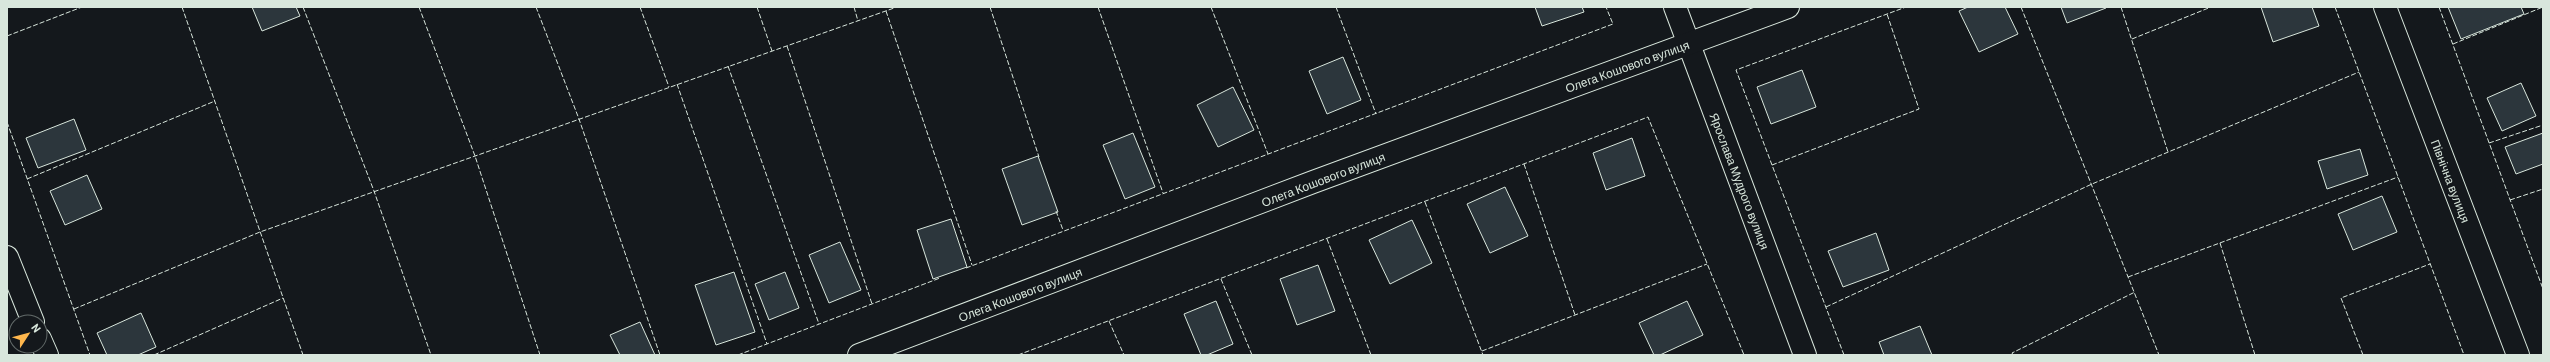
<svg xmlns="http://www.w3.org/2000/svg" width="2550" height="362" font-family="Barlow,sans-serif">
<rect width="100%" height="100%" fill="#14181c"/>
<!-- building -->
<g fill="#2c363c" stroke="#d8e6dc">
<polygon points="252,7 296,7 300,16 262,31"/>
<polygon points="1535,7 1582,7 1584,12 1542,26"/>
<polygon points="1968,7 2005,7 2018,34 1979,52 1959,11"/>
<polygon points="2061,7 2106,7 2106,8 2067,23"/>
<polygon points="2261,7 2312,7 2319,26 2273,42"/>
<polygon points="2448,7 2521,7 2524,14 2461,39"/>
<polygon points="1343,57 1361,100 1327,114 1309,71"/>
<polygon points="1802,70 1816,107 1771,124 1757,87"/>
<polygon points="2521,83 2536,116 2502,131 2487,98"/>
<polygon points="1233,87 1254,130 1218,147 1197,105"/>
<polygon points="74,119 86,150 38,168 26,138"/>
<polygon points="1133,133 1155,187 1125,199 1103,145"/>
<polygon points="2543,133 2543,164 2516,174 2505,147"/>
<polygon points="1632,138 1645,176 1606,190 1593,153"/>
<polygon points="2360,149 2368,175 2327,189 2318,161"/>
<polygon points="1038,156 1058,212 1022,225 1002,169"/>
<polygon points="87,175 102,209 65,225 50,191"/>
<polygon points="1505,187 1528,236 1490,253 1467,204"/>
<polygon points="2382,196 2397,232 2353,250 2338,214"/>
<polygon points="951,219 967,267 933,279 917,230"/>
<polygon points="1412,220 1432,263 1390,284 1369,240"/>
<polygon points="1876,233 1889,270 1843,287 1828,251"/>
<polygon points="840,242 861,290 829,303 809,255"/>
<polygon points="1318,265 1335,311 1297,325 1280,279"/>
<polygon points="734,272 755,332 716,345 695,285"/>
<polygon points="785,272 799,308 769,320 755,284"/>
<polygon points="1216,301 1233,344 1207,355 1201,355 1184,314"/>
<polygon points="1687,301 1703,335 1660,355 1654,355 1639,323"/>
<polygon points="141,313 156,347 138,355 107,355 97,333"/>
<polygon points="640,322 655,355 620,355 610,335"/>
<polygon points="1920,326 1932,355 1884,355 1879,342"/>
</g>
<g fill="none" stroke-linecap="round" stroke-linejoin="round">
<defs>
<g id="minor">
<polyline points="1675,7 1805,355"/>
<polyline points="2385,7 2518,355"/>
<polyline points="7,257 33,322"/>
<polyline points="40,339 47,355"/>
<polyline points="859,355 1313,182 1788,7"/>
</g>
</defs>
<!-- minor casing -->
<use href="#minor" stroke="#d8e6dc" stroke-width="24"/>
<!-- minor -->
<use href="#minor" stroke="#14181c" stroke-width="22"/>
<!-- fence -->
<g stroke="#d8e6dc" stroke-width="1" stroke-dasharray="5 2" stroke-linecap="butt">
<polyline points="182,7 303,355"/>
<polyline points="303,7 374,191 431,355"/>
<polyline points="419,7 475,156 540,355"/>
<polyline points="536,7 579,119 660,355"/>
<polyline points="640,7 669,87"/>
<polyline points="757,7 772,51"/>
<polyline points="854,7 858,21"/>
<polyline points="990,7 1039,157"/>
<polyline points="1098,7 1163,193"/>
<polyline points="1211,7 1268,154"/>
<polyline points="1336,7 1376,114"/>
<polyline points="2021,7 2159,355"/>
<polyline points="2121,7 2168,152"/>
<polyline points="2335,7 2464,355"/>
<polyline points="2439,7 2543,289"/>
<polyline points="886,11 972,265"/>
<polyline points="7,36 82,7"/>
<polyline points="2132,39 2211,7"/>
<polyline points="2453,44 2543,7"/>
<polyline points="787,46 872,304"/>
<polyline points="728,66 819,324"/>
<polyline points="677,84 767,344"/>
<polyline points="7,122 90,355"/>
<polyline points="2489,143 2543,125"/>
<polyline points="1524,164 1575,315"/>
<polyline points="1772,165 1919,109 1887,14"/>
<polyline points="27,179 215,101"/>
<polyline points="2510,200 2543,189"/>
<polyline points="1425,202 1483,355"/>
<polyline points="1056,211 1063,230"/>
<polyline points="1327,239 1371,355"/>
<polyline points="2220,243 2255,355"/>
<polyline points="966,268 1613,24 1606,7"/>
<polyline points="2128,277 2398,177"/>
<polyline points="1221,279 1252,355"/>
<polyline points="1826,307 2092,184 2359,72"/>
<polyline points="74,309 260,232 897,7"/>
<polyline points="1109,321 1124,355"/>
<polyline points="1482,351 1707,264"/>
<polyline points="154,355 283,298"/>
<polyline points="738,355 940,278"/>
<polyline points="1018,355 1648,117 1744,355"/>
<polyline points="1844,355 1736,70 1906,7"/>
<polyline points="2013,355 2012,353 2135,292"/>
<polyline points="2363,355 2341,298 2430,264"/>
</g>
</g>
<g text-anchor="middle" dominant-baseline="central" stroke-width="3" stroke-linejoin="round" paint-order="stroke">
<!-- street labels -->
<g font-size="12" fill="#d8e6dc" stroke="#14181c">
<text transform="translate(1627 66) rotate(-20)">Олега Кошового вулиця</text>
<text transform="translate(1323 179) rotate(-21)">Олега Кошового вулиця</text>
<text transform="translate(1740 181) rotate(69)">Ярослава Мудрого вулиця</text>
<text transform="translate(2451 181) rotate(69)">Північна вулиця</text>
<text transform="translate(1020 294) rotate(-21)">Олега Кошового вулиця</text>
</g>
</g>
<!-- border -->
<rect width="2550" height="362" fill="none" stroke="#d8e6dc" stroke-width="16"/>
<!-- north arrow -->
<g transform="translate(28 334) rotate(54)"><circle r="19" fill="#14181c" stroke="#626a69"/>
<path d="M0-3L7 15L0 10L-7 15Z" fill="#ffb74d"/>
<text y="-6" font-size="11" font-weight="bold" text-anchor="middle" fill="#d8e6dc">N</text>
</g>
</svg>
